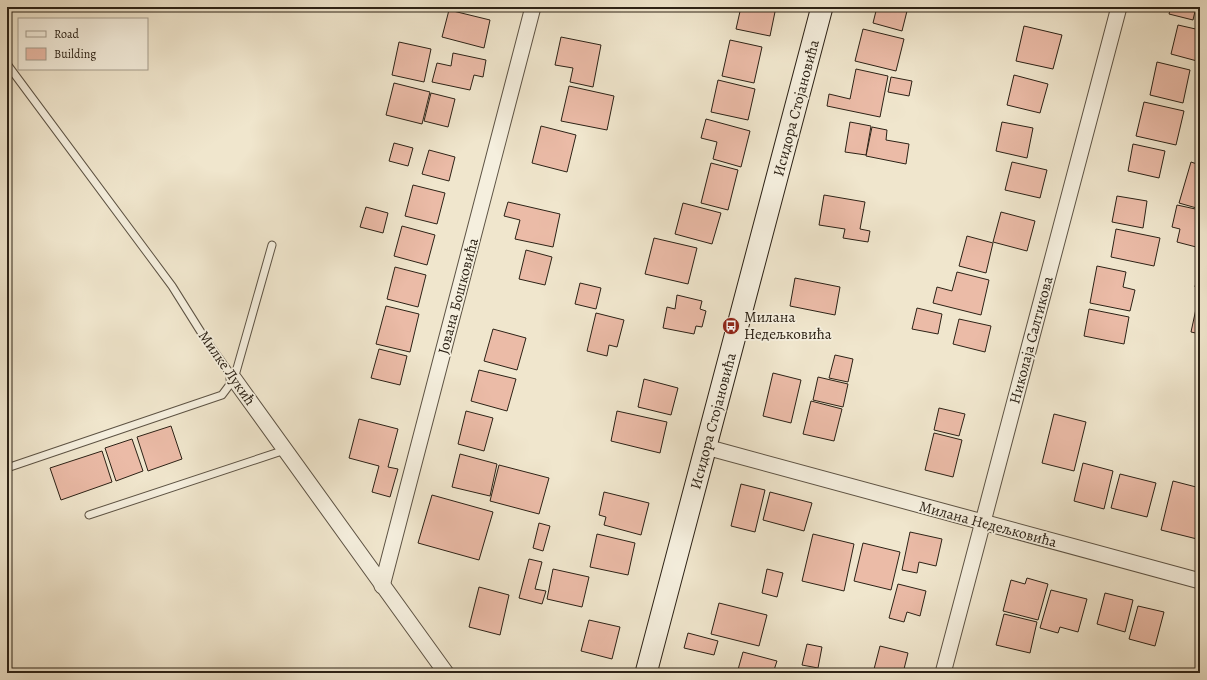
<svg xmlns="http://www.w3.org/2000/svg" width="1207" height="680" font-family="Alegreya,serif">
<rect width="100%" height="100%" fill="#f0e6cd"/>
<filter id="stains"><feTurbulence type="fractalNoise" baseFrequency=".005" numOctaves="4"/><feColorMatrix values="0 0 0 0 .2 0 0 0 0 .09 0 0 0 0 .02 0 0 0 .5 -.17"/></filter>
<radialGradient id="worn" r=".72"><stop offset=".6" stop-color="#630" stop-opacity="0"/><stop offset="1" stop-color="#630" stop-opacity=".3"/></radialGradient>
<!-- building -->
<g fill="#ebbba7" stroke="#2c2216">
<polygon points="741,7 776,7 770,36 736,29"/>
<polygon points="877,7 908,7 902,31 873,23"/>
<polygon points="1171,7 1196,7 1193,20 1169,14"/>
<polygon points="449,10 490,20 484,48 442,37"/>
<polygon points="1178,25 1200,30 1200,50 1197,61 1171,54"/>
<polygon points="1024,26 1062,35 1053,69 1016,61"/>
<polygon points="863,29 904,39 896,71 855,61"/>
<polygon points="561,37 601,45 593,87 570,82 573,68 555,65"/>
<polygon points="730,40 762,47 754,83 722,76"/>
<polygon points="399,42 431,49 424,82 392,75"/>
<polygon points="453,53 486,60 483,77 474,75 470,90 432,82 437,63 451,66"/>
<polygon points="1157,62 1190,70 1183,103 1150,95"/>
<polygon points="856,69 888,76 880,117 827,106 829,94 850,99"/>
<polygon points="1014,75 1048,84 1040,113 1007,105"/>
<polygon points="891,77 912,81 909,96 888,92"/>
<polygon points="718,80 755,89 748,120 711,112"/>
<polygon points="394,83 430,92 422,124 386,115"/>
<polygon points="569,86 614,96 607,130 561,121"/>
<polygon points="431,93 455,99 448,127 424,121"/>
<polygon points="1144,102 1184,111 1176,145 1136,136"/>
<polygon points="706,119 750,131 741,167 713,159 717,142 701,138"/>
<polygon points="850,122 871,126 866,155 845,152"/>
<polygon points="1002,122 1033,128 1027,158 996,151"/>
<polygon points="541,126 576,135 567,172 532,163"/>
<polygon points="872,127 887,130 886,140 909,144 906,164 866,156"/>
<polygon points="394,143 413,148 408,166 389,161"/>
<polygon points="1133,144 1165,151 1159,178 1128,171"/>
<polygon points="429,150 455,157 449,181 422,174"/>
<polygon points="1012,162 1047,170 1040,198 1005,190"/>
<polygon points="1191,162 1200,165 1200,209 1179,203"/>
<polygon points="711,163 738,170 728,210 701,203"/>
<polygon points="413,185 445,193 437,224 405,216"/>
<polygon points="824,195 865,202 860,229 870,231 868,242 843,238 845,229 819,225"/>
<polygon points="1117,196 1147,201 1143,228 1112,222"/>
<polygon points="508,202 560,214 553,247 515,239 520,220 504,216"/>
<polygon points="683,203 721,213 712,244 675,234"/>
<polygon points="1177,205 1200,210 1200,248 1177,242 1180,229 1172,227"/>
<polygon points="366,207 388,213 383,233 360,227"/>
<polygon points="1001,212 1035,221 1027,251 993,242"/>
<polygon points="402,226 435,235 427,265 394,256"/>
<polygon points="1116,229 1160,238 1154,266 1111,257"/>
<polygon points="967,236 993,243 986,273 959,266"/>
<polygon points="654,238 697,248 688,284 645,274"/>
<polygon points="526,250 552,257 545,285 519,279"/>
<polygon points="1200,261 1200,288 1195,287"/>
<polygon points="1097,266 1126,272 1123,287 1135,290 1130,311 1090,303"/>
<polygon points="395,267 426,275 418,307 387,299"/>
<polygon points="957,272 989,280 981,315 933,303 937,287 952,291"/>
<polygon points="795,278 840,287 835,315 790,306"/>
<polygon points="580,283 601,288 596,309 575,304"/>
<polygon points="677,295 702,301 700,309 706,311 702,327 696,326 694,334 663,328 667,307 675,309"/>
<polygon points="1199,295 1200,295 1200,334 1191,332"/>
<polygon points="386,306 419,314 410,352 376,344"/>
<polygon points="917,308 942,314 938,334 912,329"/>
<polygon points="1089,309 1129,317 1124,344 1084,336"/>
<polygon points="596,313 624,320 617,347 609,345 607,356 587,351"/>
<polygon points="959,319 991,326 985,352 953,344"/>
<polygon points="493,329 526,338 517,370 484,361"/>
<polygon points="379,349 407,356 400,385 371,378"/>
<polygon points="835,355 853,359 848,382 829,378"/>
<polygon points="479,370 516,379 507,411 471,401"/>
<polygon points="773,373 801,380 791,423 763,416"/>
<polygon points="818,377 848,384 843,407 813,400"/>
<polygon points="644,379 678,388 671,415 638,407"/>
<polygon points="811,401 842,409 834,441 803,434"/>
<polygon points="939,408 965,414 959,436 934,430"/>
<polygon points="466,411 493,418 484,451 458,444"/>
<polygon points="617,411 667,422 660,453 611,441"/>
<polygon points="1054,414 1086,422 1074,471 1042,463"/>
<polygon points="359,419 398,429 388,467 398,469 390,497 372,492 379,466 349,458"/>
<polygon points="171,426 182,459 148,471 137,437"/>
<polygon points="934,433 962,440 953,477 925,470"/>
<polygon points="132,439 143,471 116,481 105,448"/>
<polygon points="102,451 112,482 61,500 50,468"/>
<polygon points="460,454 497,464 490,496 452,487"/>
<polygon points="1083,463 1113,471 1104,509 1074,501"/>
<polygon points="499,465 549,478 539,514 490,501"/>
<polygon points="1120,474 1156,483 1147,517 1111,508"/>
<polygon points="1173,481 1200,488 1200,529 1197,539 1161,530"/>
<polygon points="741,484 765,490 755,532 731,526"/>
<polygon points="604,492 649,503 641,535 604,525 606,517 599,515"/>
<polygon points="770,492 812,503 804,531 763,520"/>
<polygon points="432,495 493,512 479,560 418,543"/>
<polygon points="539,523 550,526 543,551 533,548"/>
<polygon points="910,532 942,539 936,566 919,562 917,573 902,570"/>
<polygon points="597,534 635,543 628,575 590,567"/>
<polygon points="813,534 854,544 844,591 802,581"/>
<polygon points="863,543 900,552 891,590 854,581"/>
<polygon points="529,559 542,562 535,589 546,591 542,604 519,598"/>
<polygon points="553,569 589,577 582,607 547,599"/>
<polygon points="767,569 783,573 777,597 762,593"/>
<polygon points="1027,578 1048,584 1038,620 1003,611 1011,580 1025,584"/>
<polygon points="898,584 926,591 920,616 907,612 904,622 889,618"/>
<polygon points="479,587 509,595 500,635 469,627"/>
<polygon points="1051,590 1087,599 1078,632 1060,627 1058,633 1040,628"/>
<polygon points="1105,593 1133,600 1125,632 1097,624"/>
<polygon points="719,603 767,615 759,646 711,634"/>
<polygon points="1138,606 1164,612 1155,646 1129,639"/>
<polygon points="1004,614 1037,622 1030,653 996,645"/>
<polygon points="589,620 620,627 612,659 581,651"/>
<polygon points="688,633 718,641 714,655 684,648"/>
<polygon points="807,644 822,647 818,668 802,665"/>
<polygon points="880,646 908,653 903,673 873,673"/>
<polygon points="743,652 777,661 773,673 737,673"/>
</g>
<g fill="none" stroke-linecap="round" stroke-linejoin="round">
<defs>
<g id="lane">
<polyline points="7,64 172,286 204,337 234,379"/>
<polyline points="7,468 222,395 234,379 272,245"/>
<polyline points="89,515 285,450"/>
</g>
<g id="street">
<polyline points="234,379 446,673"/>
<polyline points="706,447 1200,581"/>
<polyline points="382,586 533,7"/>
<polyline points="943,673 1119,7"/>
</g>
<polyline id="secondary" points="646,673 822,7"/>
</defs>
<!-- lane casing -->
<use href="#lane" stroke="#5d5344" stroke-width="9"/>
<!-- street casing -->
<use href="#street" stroke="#5d5344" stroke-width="17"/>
<!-- secondary casing -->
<use href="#secondary" stroke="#2c2216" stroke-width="23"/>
<!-- lane -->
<use href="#lane" stroke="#f5efde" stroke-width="7"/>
<!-- street -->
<use href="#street" stroke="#f5efde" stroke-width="15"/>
<!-- secondary -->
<use href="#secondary" stroke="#f5efde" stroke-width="21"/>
</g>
<!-- icons -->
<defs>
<symbol id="bus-disc" viewBox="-11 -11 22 22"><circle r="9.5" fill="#8f2418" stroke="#f5efde"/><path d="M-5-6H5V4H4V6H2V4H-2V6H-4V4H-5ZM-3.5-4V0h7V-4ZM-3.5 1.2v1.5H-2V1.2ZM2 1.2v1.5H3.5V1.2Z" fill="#fff"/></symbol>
</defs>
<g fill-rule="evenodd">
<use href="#bus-disc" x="721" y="316" width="20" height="20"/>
</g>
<g text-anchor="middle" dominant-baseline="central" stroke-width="3.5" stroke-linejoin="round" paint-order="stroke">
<!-- street labels -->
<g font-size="15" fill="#2c2216" stroke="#f5efde">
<text transform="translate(796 108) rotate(-75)">Исидора Стојановића</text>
<text transform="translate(458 296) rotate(-75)">Јована Бошковића</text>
<text transform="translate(1031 340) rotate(-75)">Николаја Салтикова</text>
<text transform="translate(227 368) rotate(55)">Милке Лукић</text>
<text transform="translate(713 421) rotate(-75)">Исидора Стојановића</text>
<text transform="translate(988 524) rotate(15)">Милана Недељковића</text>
</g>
<!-- poi labels -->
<g font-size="15" fill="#2c2216" stroke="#f5efde" text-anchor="start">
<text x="744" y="317">Милана<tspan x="744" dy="17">Недељковића</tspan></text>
</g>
</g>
<!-- margin -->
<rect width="1207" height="680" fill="none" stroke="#f0e6cd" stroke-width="24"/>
<rect x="8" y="8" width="1191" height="664" fill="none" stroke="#2c2216" stroke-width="2"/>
<rect x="12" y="12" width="1183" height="656" fill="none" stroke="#2c2216"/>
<!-- legend -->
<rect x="18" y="18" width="130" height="52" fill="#f5efde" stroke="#a59d8e"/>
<rect x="26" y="31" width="20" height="6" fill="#f5efde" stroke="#a59d8e"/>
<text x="54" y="38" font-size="12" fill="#2c2216">Road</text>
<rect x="26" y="48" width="20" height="12" fill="#ebbba7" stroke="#a59d8e"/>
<text x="54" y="58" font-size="12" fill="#2c2216">Building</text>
<rect width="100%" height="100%" filter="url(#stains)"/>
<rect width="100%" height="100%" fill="url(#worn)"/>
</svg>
